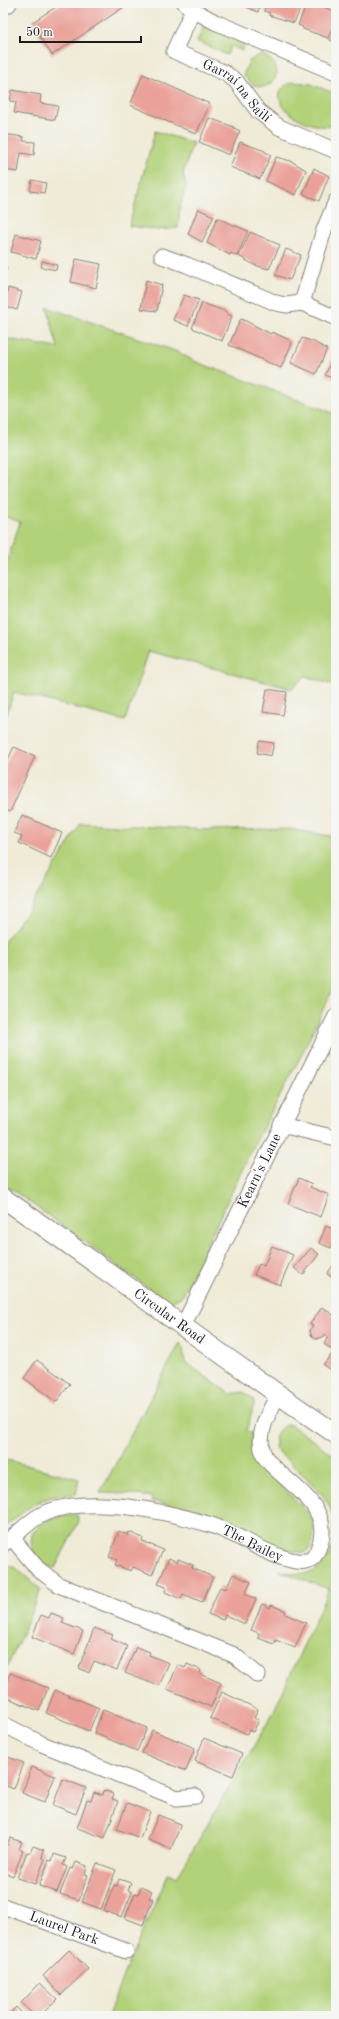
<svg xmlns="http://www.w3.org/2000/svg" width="339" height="2019" font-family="'Old Standard TT',serif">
<rect width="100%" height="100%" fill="#f6f6f2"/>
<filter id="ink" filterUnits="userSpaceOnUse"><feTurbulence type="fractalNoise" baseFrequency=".025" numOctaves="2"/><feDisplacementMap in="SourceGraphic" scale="8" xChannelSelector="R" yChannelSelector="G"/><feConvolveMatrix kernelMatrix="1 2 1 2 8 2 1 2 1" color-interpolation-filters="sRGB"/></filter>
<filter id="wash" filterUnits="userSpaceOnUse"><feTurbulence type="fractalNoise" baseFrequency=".012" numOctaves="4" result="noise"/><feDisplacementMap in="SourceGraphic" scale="16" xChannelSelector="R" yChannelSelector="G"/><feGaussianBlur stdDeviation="0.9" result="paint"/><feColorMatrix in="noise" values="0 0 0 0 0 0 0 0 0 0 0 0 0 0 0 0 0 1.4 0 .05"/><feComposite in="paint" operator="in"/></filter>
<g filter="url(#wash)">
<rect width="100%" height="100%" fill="#f0ebd7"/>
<!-- green -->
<g fill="#b2d279" stroke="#67774a">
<polygon points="205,24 245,43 242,51 231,46 227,55 197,41"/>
<path d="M261,54c30,12 11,38 -5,32 -5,-2 -9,-7 -13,-11l6,-14z"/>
<path d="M294,82l17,2 25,10v30c-13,10 -62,-11 -56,-31 2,-7 8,-9 14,-11z"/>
<polygon points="155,131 193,143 183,173 186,185 180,207 178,228 158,230 129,226"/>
<polygon points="47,307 178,352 194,361 336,414 336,686 305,676 292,689 148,651 125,721 14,692 3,726 3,574 20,522 3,516 3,338 58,348"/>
<polygon points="81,823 209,830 289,829 336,837 336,982 303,1052 251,1151 183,1295 172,1302 166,1300 154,1292 3,1183 3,943 29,909"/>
<path d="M180,1343l3,5 2,14 45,32 13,-2 10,7 1,6 -8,26 6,2c-2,13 0,20 8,31l53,54c1,12 3,28 -9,35l-17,-3 -70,-34 -65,-15v-4l-23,-3 -29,-1z"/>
<path d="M285,1425h6l45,32v118l-7,14 7,2v425h-228l16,-43 44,-99 9,3 95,-162 57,-126 -50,-18c9,1 20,4 30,2 26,-7 30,-47 20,-68 -10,-18 -37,-40 -53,-55 -3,-11 -1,-18 9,-25z"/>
<path d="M7,1460l72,19 -3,15c-41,2 -43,12 -73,34v-58z"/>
<path d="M77,1515l2,6 -24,47c-18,-2 -33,-28 -17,-42 11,-9 26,-10 39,-11z"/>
<polygon points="3,1564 16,1568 41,1590 3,1677"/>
</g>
<g id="blocks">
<!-- building -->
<g fill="#eaa199">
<polygon points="62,3 130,3 52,55 31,23"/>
<polygon points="237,3 261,3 258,12"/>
<polygon points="267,3 303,3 294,23 269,15 270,13 264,11"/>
<polygon points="307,3 315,3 336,12 336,19 328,38 303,29 303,27 298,25"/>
<polygon points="336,25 336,43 330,40"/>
<polygon points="143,74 210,104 196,134 130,105"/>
<polygon points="12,90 41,95 40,103 58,106 55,120 14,113 16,102 10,101"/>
<polygon points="209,118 234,127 234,128 240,131 229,155 199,142"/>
<polygon points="3,134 24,137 23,141 35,142 34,155 21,153 18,172 3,170"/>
<polygon points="240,142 265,151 265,152 271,155 260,179 230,167"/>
<polygon points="276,157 291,161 306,170 296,195 266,181"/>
<polygon points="314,168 329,176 319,201 303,194"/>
<polygon points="32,180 46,183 44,193 30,191"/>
<polygon points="198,209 214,216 202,242 188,234"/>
<polygon points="217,218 248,231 237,256 231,253 230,255 207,243"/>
<polygon points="250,232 280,245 269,269 254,265 239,256"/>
<polygon points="16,234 41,241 36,259 11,252"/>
<polygon points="286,249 301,255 290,280 275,275"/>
<polygon points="76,259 101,264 96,288 71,282"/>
<polygon points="42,261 57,265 56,270 41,267"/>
<polygon points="3,267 7,268 3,279"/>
<polygon points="146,280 162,285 157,311 141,309"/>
<polygon points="8,288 22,292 17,310 3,306 3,293 7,294"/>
<polygon points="184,295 199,300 188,326 173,320"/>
<polygon points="202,303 227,312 227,314 232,316 222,341 192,328"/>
<polygon points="242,319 271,334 272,332 290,340 290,342 292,343 281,368 229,345 240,320"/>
<polygon points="302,338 314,342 327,349 316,374 291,363"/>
<polygon points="336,350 336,380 325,375"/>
<polygon points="267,689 287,692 283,715 263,712"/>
<polygon points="259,741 274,743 271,756 257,753"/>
<polygon points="14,747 35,756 10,812 3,809 3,770"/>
<polygon points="22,815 62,833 51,858 19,843 22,836 14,833"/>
<polygon points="299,1178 312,1184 310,1187 329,1195 321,1217 288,1204"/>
<polygon points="326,1226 336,1230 336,1236 331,1248 319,1243"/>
<polygon points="272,1246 293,1255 280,1285 254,1275 259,1264 264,1266"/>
<polygon points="311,1248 319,1254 303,1275 294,1268"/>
<polygon points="334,1264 336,1266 336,1280 327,1274"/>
<polygon points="322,1307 336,1317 336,1374 323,1365 334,1351 324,1344 328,1337 325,1334 323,1337 316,1339 311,1335 310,1329 313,1326 310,1324"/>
<polygon points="37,1360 70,1384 56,1402 24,1378"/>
<polygon points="119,1531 128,1535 129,1532 143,1538 142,1541 163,1550 152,1575 133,1567 131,1571 115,1565 117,1560 109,1557"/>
<polygon points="169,1558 177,1562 178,1559 193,1565 192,1568 213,1577 202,1602 183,1594 181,1599 165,1592 166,1587 158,1584"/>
<polygon points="233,1574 251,1582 245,1594 256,1599 245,1624 225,1615 223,1620 208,1614 220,1587 226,1589"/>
<polygon points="262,1604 270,1608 271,1605 286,1611 285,1614 306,1623 295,1648 276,1640 274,1644 258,1638 259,1633 251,1630"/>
<polygon points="51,1613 64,1618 62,1623 83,1631 74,1654 32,1637 41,1615 49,1618"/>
<polygon points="94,1628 113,1635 111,1639 127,1646 117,1670 94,1661 89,1673 79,1668"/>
<polygon points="136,1647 150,1652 149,1655 169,1663 159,1686 125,1673"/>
<polygon points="187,1664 201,1670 200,1674 221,1683 211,1707 167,1689 178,1665 185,1668"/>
<polygon points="10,1673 48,1688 39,1711 3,1696 3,1691"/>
<polygon points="55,1690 99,1708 89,1731 46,1713"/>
<polygon points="222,1692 258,1709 254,1718 259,1720 253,1732 249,1730 247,1734 210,1718"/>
<polygon points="103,1710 147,1728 137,1751 94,1733"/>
<polygon points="152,1730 195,1748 186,1771 142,1753"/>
<polygon points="204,1738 242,1754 233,1776 195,1761"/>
<polygon points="3,1755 24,1763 14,1789 3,1785"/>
<polygon points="32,1767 55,1776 45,1802 22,1793"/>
<polygon points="63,1779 86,1788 76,1814 53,1805"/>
<polygon points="104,1790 114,1794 112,1799 118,1801 105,1838 77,1828 87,1800 91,1801 94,1792 103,1795"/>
<polygon points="127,1803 150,1812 140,1838 117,1829"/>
<polygon points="158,1815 181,1824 171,1849 148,1840"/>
<polygon points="10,1838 22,1842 19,1849 23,1851 13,1876 3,1872 3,1848 5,1844 8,1845"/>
<polygon points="33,1846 44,1850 42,1857 45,1859 35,1884 17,1878 27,1852 30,1853"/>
<polygon points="54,1854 66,1858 63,1865 67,1867 57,1892 39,1886 49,1860 52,1861"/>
<polygon points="76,1862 87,1866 85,1874 88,1875 79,1900 60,1894 70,1868 73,1869"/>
<polygon points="97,1863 116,1870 101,1909 82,1902"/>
<polygon points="119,1879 131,1883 128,1890 132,1892 122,1917 104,1911 114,1885 117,1886"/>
<polygon points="141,1886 152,1891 149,1898 153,1899 143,1925 125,1918 135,1893 138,1894"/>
<polygon points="69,1950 88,1969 61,1995 43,1976"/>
<polygon points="40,1983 57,1999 40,2016 35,2016 21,2003"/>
<polygon points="16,2007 25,2016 8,2016"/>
</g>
</g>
</g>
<g filter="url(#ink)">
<use href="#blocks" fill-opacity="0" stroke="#86847a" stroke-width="1"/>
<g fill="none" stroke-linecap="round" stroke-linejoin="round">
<defs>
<g id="minor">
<polyline points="185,3 193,10 215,22 336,73"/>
<path id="s1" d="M193,10l-19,41 51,22 11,8 22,30 21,16 57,24"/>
<polyline points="162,256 187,265 276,303 286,305 302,303 336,318"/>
<polyline points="302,303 324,230 336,201"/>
<polyline points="281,1125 336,1138"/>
<path id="s2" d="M183,1326l153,-310"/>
<polyline points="12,1538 38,1569 59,1585 234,1655 258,1675"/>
<path id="s3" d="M3,1544c14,-8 24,-22 38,-29 42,-22 124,-4 167,9 28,8 53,29 83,36 7,2 20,3 24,-5 21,-38 -9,-59 -35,-82 -5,-5 -13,-11 -16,-18 -9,-20 5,-43 14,-60"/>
<polyline points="3,1724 42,1744 177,1798 196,1796"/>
<path id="s4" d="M3,1906l123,45"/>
</g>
<g id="tertiary">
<polyline points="3,5 7,3"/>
<path id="s5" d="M3,1198c112,77 220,160 333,236"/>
</g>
</defs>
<!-- minor casing -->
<use href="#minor" stroke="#86847a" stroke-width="17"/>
<!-- tertiary casing -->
<use href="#tertiary" stroke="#86847a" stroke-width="21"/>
<!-- minor -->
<use href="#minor" stroke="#fff" stroke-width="15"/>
<!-- tertiary -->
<use href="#tertiary" stroke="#fff" stroke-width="19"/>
</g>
</g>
<g text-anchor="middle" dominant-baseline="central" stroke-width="3.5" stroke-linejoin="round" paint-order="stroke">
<!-- street labels -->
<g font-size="14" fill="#1c1c1c" stroke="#f6f6f2">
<text stroke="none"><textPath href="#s1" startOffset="121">Garraí na Sailí</textPath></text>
<text stroke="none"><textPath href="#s2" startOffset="173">Kearn's Lane</textPath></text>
<text stroke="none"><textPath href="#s5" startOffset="204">Circular Road</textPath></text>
<text stroke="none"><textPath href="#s3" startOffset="267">The Bailey</textPath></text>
<text stroke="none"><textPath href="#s4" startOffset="65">Laurel Park</textPath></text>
</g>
</g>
<!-- margin -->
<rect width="339" height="2019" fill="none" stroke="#f6f6f2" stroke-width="16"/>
<!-- scale -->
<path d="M20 36v6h121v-6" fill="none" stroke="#1c1c1c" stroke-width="2"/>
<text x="26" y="36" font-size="12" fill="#1c1c1c" stroke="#f6f6f2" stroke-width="3" paint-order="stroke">50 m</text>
</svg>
